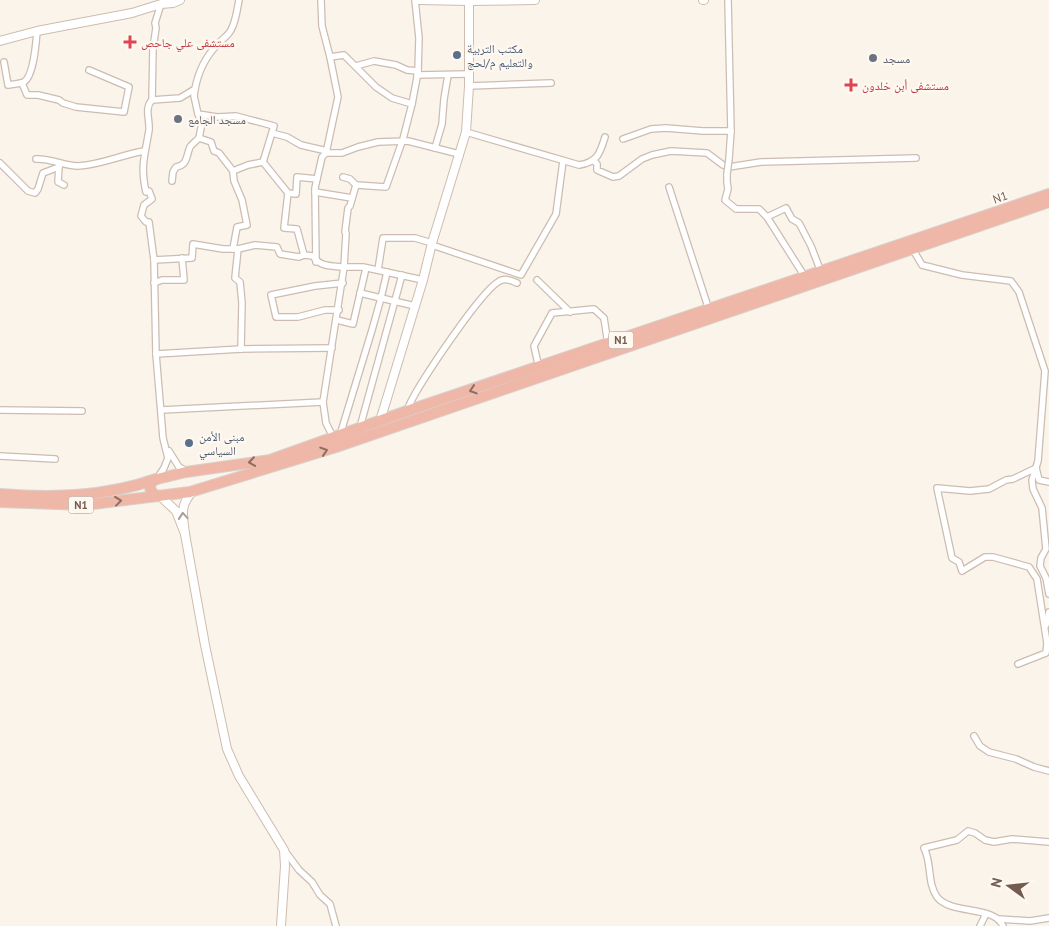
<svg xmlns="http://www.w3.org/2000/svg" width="1049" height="926" font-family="'PT Sans','Noto Naskh Arabic',sans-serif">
<rect width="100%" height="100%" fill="#fbf4ea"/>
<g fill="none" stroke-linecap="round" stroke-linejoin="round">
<defs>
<g id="street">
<polyline points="321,0 322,26 330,57 344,55 376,87 392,98 412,104"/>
<polyline points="728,0 731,131 729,159"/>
<path d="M4,62l4,23c5,-1 11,-1 16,-3 10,-7 12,-39 13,-51"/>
<polyline points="356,66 374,61 396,65 407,70 418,71"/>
<polyline points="417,75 468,74"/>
<polyline points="22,83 27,95 38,95 59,100 63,103 76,107 124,112 129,87 89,70"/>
<polyline points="469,86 551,83"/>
<polyline points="195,89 194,96 198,114 217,117 236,116 274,126 263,162 288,193 296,194 297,177 317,179 315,188 316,262"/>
<polyline points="152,100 153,48 156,28 155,23 161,4"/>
<polyline points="198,114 202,123 199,138 211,142 214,151 219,153 233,171"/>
<path d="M466,132l113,33c19,-3 21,-12 26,-28"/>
<polyline points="272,133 287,137 301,145 327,151"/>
<polyline points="623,139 651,129 666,128 703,131 731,131"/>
<polyline points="435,148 442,124 444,99 448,75"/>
<polyline points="326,153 338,97 330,57"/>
<path d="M36,159c15,-1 27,7 42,7 23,-1 43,-11 66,-15"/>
<polyline points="593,160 597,164 597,170 613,177 619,176 642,159 652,155 671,151 707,153 723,165 729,167 761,162 916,158"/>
<polyline points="0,163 28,191 35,193 38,189 43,173 59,167"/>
<polyline points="59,165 58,182 64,185"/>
<polyline points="727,174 727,182 728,189 725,200 736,209 759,209 767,217 805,277"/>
<polyline points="343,177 350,179 356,185"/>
<polyline points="317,179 322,157 326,153 342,153 358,147 378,142 408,141 459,154"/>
<path d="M172,181l1,-9 3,-5c12,-2 10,-11 14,-20 2,-3 6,-6 9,-9"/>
<polyline points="669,187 709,310"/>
<polyline points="315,192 352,198"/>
<polyline points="288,193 284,228 297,229 304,255"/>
<polyline points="767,217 786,208 792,219 799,223 811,246 821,272"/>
<polyline points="432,245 521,275 556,214 563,161"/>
<polyline points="912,248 922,265 962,275 1011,281 1019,292 1045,371 1038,461 1032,480 1033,489 1042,508 1046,549 1041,558 1040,566 1046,578 1049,594"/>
<polyline points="233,249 237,227 247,225 242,200 234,181 233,171 248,165 263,162"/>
<polyline points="238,249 235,278 240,282 242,303 241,349"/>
<path d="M154,260l38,-2 1,-14 30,5h15l17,-4 22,2 3,7 19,3 5,-2 9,1c6,11 20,10 31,11l2,-34 -1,-1 3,-24 2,-2 6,-21 30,2 17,-48 9,-35 6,-32 1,-34 -4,-38"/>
<polyline points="378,270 383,238 415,238 432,243"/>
<polyline points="537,280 570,312"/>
<polyline points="154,283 162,280 184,280 182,258"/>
<polyline points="360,293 381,298 387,272"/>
<polyline points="339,310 325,310 298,317 276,317 271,295 315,286 343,283"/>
<polyline points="337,320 353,324 366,268"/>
<polyline points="156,354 241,349 332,348"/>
<polyline points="539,368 534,346 552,313 594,309 604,318 608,344"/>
<polyline points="0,410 82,411"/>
<polyline points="161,410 323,402"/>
<path d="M407,411c2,-6 5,-12 8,-17 11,-19 70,-110 87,-114 5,-2 10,1 15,3"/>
<polyline points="360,427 402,275"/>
<polyline points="340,435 372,330 381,298 415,306"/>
<polyline points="333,437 326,423 323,402 344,267 363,267 423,280"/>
<polyline points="169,451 179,467 187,471"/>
<polyline points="0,456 55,459"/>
<polyline points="1036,468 1039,480 1049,482"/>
<path d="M158,477l6,-9 4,-10 -5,-20 -7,-84 -2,-94 -5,-38h-3l-5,-6 3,-11 8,-6 -3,-8 -3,1c-6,-27 -1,-36 3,-62 1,-10 -5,-22 3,-30l28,-2 15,-9c3,-16 11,-33 23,-45 4,-5 10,-8 13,-14 5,-9 6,-20 8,-30"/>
<polyline points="1046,625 1049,612"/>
<polyline points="1018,664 1046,653 1047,643 1037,579 1029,567 993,557 985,557 962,571 959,562 952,558 937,488 970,491 989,489 1006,480 1013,479 1036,468"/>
<polyline points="974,736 980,746 989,752 1016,759 1034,767 1049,771"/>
<polyline points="285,851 299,870 312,882 320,895 330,904 336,926"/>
<polyline points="999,919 1030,921 1049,918"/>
<polyline points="980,926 986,914"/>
<path d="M1003,926c-9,-21 -52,-11 -66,-29 -10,-14 -5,-34 -13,-49l33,-8 11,-9 7,2 10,7 9,2 18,-3 37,3"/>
</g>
<g id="secondary">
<polyline points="418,0 469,1 535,0"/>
<polyline points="703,0 704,0"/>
<polyline points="0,41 37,31 132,13 161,4 173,3 180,0"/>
<polyline points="380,421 423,280 432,243 466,132 469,86 469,1"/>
<path d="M160,496l16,15 9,23c-2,-19 -6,-28 8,-43"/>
<polyline points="185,534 205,645 227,749 239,776 284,850 285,866 281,926"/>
</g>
<g id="highway">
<path d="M0,494c53,4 105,3 156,-15"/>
<polyline points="159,496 153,494 150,488 151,482 157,479 186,472 270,460 407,411 1049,194"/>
<polyline points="0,502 85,505 190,492 336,447 1049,202"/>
</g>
</defs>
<!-- street casing -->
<use href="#street" stroke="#ccbcb1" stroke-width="8"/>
<!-- secondary casing -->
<use href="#secondary" stroke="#cebcae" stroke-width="10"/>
<!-- highway casing -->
<use href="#highway" stroke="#d8d1ce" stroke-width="12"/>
<!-- street -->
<use href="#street" stroke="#fff" stroke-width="5.5"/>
<!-- secondary -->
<use href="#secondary" stroke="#fff" stroke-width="8"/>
<!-- highway -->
<use href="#highway" stroke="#efb7a7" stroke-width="10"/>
<defs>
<polyline id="street-bridge" points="727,174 729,159"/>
</defs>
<!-- street-bridge casing -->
<use href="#street-bridge" stroke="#ccbcb1" stroke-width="8" stroke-linecap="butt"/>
<!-- street-bridge -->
<use href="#street-bridge" stroke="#fff" stroke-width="5.5"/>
</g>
<!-- one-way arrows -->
<defs><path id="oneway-chevron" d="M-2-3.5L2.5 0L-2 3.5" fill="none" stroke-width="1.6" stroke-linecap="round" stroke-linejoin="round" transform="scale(1.25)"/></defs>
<g stroke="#8c6d61">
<use href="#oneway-chevron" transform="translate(473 390) rotate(162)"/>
<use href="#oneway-chevron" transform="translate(324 451) rotate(-18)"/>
<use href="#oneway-chevron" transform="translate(252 462) rotate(172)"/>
<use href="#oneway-chevron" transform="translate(118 501) rotate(-7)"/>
</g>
<use stroke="#ab9d95" href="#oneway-chevron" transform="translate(183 516) rotate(-95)"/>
<!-- markers -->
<g fill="#e0444e" stroke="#fef8f0" stroke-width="2">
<path d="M127.5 34.5h5v5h5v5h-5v5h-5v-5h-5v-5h5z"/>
<path d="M848.5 77.5h5v5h5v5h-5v5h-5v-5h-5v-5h5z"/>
</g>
<g fill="#5c6f8a" stroke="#fef8f0" stroke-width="2">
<circle cx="457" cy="55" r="5"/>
<circle cx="189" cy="443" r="5"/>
</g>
<g fill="#6b7280" stroke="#fef8f0" stroke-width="2">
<circle cx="873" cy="58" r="5"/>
<circle cx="178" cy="119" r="5"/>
</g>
<g text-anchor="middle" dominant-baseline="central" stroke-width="4.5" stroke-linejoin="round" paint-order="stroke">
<!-- shield labels -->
<g fill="#fef8f0" stroke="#9d8a7f" stroke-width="1">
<rect x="608.5" y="331.5" width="25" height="17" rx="4"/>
<rect x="68.5" y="496.5" width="25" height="17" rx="4"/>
</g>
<g font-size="11" font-weight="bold" fill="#735b4f">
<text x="621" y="340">N1</text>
<text x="81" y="505">N1</text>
</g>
<!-- health labels -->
<g font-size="12" fill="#be3a42" stroke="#fef8f0" text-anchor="start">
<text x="141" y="42">مستشفى علي جاحص</text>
<text x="862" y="85">مستشفى أبن خلدون</text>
</g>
<!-- service labels -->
<g font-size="12" fill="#4e5e75" stroke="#fef8f0" text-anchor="start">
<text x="467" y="48">مكتب التربية<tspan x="467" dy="14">والتعليم م/لحج</tspan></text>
<text x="199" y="436">مبنى الأمن<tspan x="199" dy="14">السياسي</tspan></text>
</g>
<!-- worship labels -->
<g font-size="12" fill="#5b616d" stroke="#fef8f0" text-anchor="start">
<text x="883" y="58">مسجد</text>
<text x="188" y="119">مسجد الجامع</text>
</g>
<!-- street labels -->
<g font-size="12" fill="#735b4f" stroke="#fef8f0">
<text transform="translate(1000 197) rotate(-19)">N1</text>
</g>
</g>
<!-- north arrow -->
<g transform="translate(1009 886) rotate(285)" stroke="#fef8f0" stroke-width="4" paint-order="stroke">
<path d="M0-4L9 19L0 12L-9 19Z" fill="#735b4f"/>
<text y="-8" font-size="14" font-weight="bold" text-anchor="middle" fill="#735b4f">N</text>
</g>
</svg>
